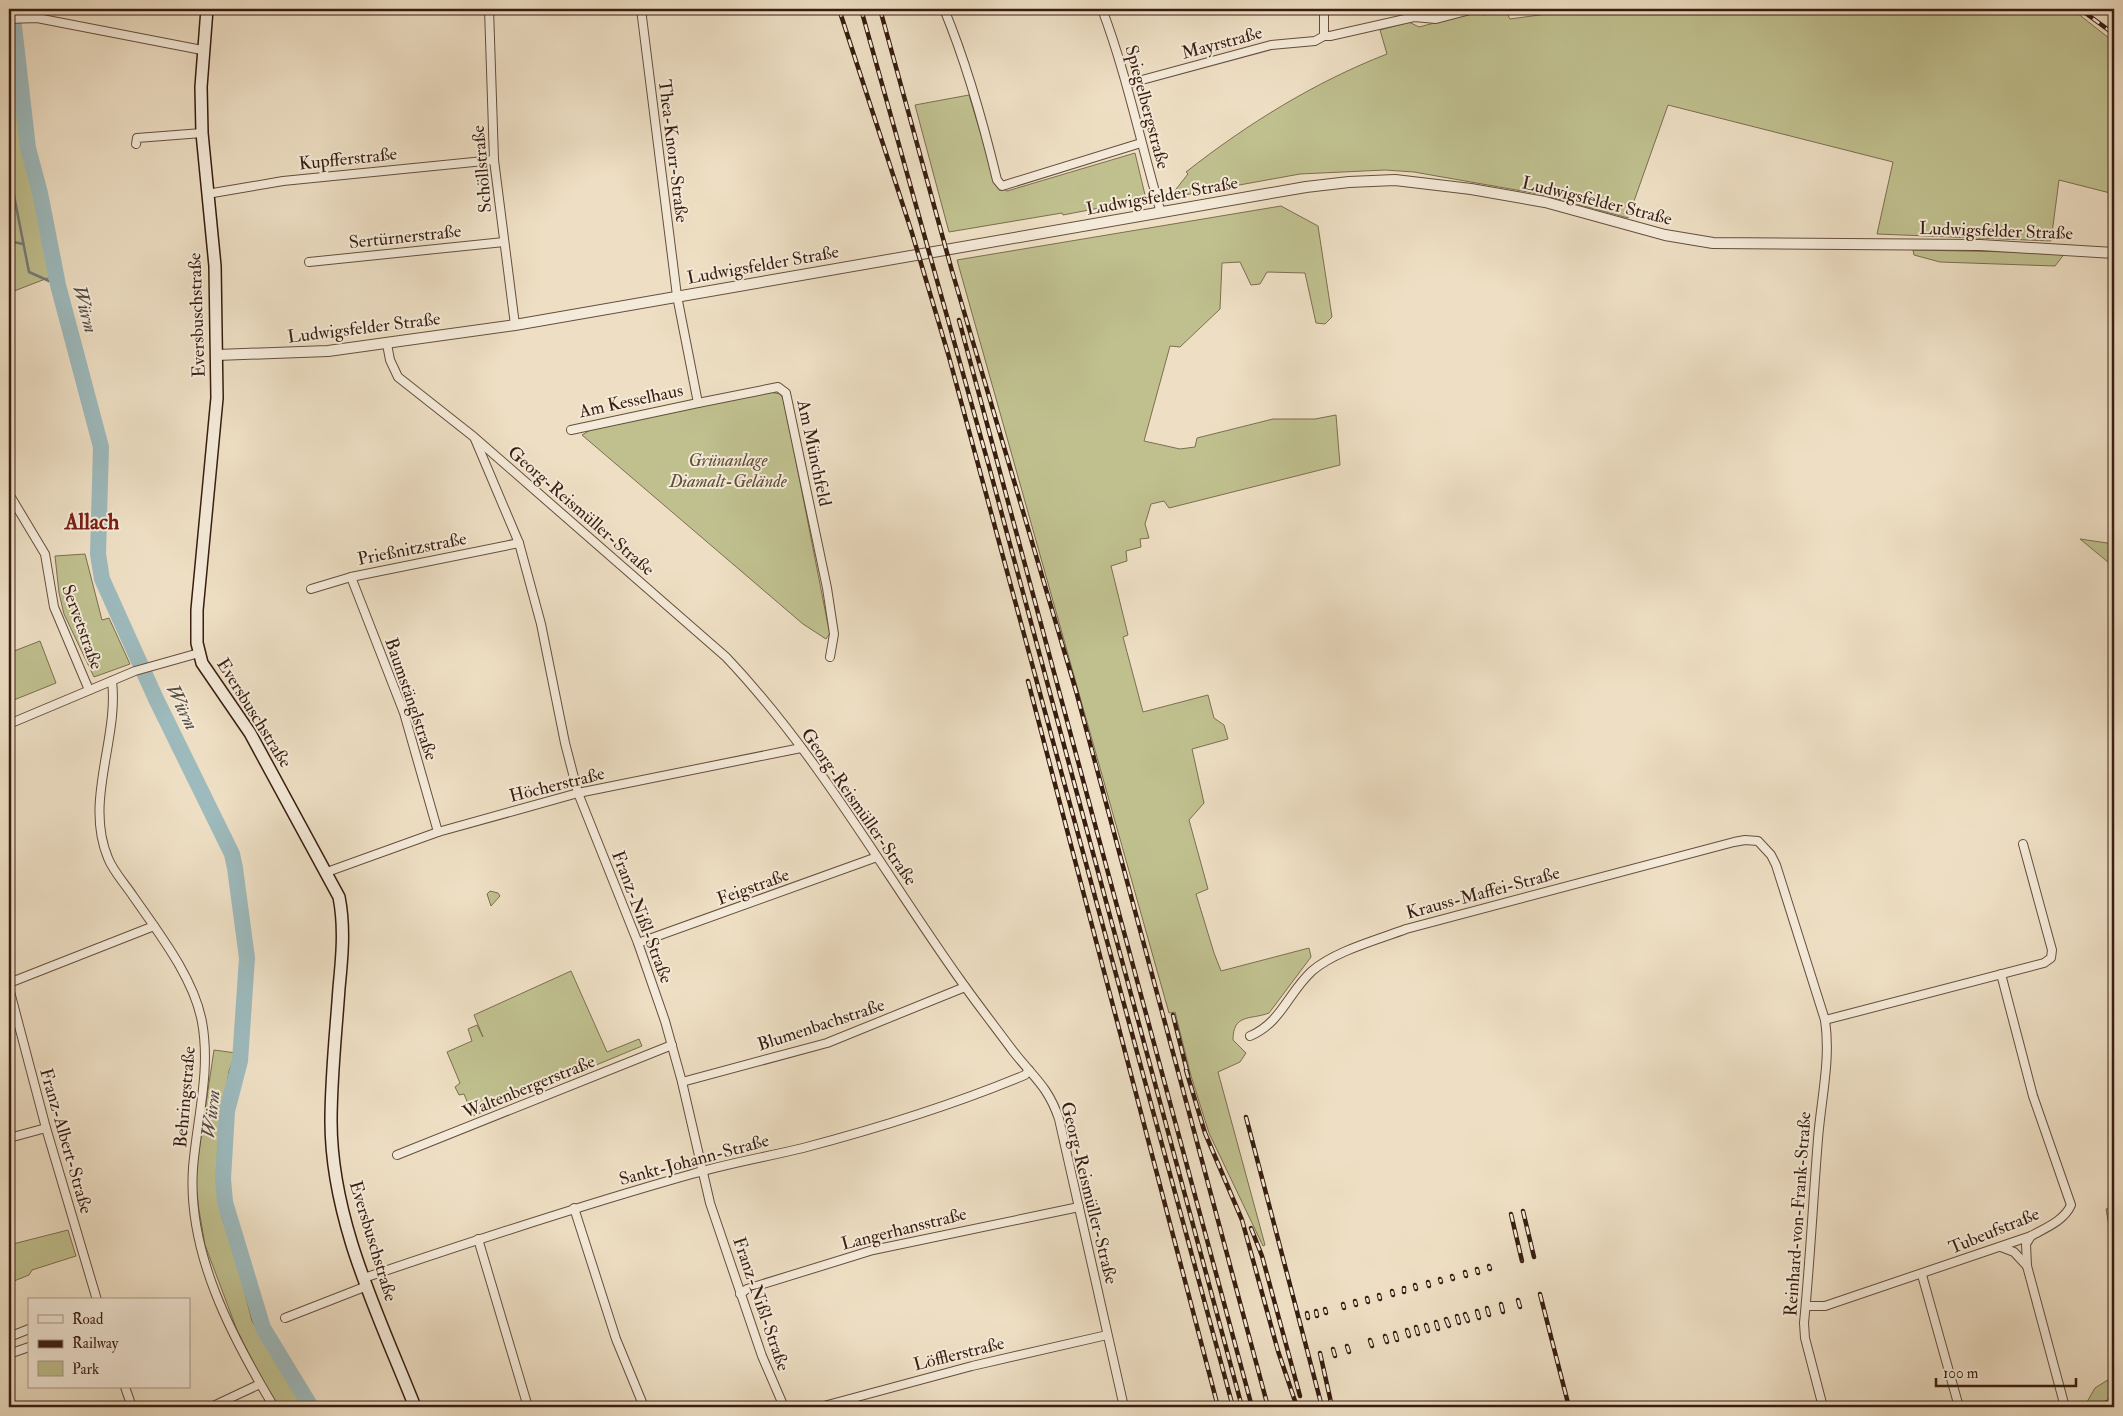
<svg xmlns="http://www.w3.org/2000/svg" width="2123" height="1416" font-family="'IM FELL Double Pica',serif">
<rect width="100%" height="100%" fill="#eedfc4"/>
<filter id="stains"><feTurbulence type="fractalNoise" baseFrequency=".004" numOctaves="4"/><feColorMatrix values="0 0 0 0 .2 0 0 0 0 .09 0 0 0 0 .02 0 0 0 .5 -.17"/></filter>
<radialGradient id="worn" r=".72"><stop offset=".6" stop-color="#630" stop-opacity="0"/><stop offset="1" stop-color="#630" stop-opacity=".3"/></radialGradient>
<!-- green -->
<g fill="#c0c08f" stroke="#7c6e50">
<path d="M1505,9l5,10 73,-10h489l42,33v152l-55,-14 -8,61 -174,-7 16,-72 -225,-57 -40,113 -89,-24 -125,-22 -29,-2 -85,4 -116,21h-8l-3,-2 15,-19 -2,-2c61,-48 129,-90 201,-118l-7,-24 29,-8 10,5 58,-15 7,3z"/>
<polygon points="9,23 12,23 22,124 53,276 9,293"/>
<polygon points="969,95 996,185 1007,191 1135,153 1146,199 1063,215 1062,213 949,232 915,105"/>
<path d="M1281,206l37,20 14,91 -7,7 -9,-1 -11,-50 -38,-1 -7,12 -9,1 -11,-23 -18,1 -2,46 -40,38 -10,-1 -26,95 36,8 15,-2 2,-9 76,-19h42l21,-4 4,50 -171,43 -5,-7 -13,3 -6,20 4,14 -9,1 1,8 -15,4 1,10 -16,5 17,69 -5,2 20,75 65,-17 6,23 10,7 4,14 -36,10 12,54 -15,17 19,69 -12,5 18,59 7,18 88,-23 2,9 -42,56c-18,7 -36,0 -36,27l13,13 -6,9 -22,10 47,173 -2,1 -54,-113 -18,-57 -16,-64 -6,1 -212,-753z"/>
<polygon points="1913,250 2065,253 2055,266 1940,262 1914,255"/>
<polygon points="770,392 780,394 784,400 828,625 830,633 826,639 803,624 582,435 592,429"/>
<polygon points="2080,539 2114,544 2114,567"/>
<polygon points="85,554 102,620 109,618 130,664 94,677 64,614 59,593 55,556"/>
<polygon points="40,641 56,683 9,702 9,653"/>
<polygon points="490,891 498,893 500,896 491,906 487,894"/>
<polygon points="571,971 607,1052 639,1039 642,1046 473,1116 464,1094 459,1095 455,1087 460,1083 447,1052 472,1041 468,1029 477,1025 483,1037 474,1015"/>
<polygon points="214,1050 236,1053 229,1071 222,1120 218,1181 222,1218 234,1250 252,1321 303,1407 275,1407 237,1330 205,1245 199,1210 195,1177"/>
<polygon points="2114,1207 2114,1254 2106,1209"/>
<polygon points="68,1230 76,1256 32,1270 29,1275 9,1283 9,1245"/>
<polygon points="2114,1376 2114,1407 2084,1407 2095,1388"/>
</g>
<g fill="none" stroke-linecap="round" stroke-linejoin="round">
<!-- stream -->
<g stroke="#757b78" stroke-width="2.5">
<polyline points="9,53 14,44"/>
<polyline points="9,170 29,272 58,285"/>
<polyline points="9,211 15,208"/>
<polyline points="9,241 23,244"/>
</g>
<!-- river -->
<polyline stroke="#9dbabd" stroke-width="16" points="12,9 28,148 40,193 58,285 101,447 98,554 102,579 156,699 232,854 235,868 247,958 240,1061 227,1111 223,1179 225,1202 263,1328 311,1407"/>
<defs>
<g id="minor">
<polyline points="489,9 494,160 515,325"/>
<polyline points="641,9 677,296 698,403 778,387 786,393 827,588 834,634 830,657"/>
<path d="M944,9c23,55 39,113 53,171l5,6 139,-43"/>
<path d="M1102,9c25,66 39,136 59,204"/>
<polyline points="1324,9 1324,36 1330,36 1414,17 1436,19 1474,9"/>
<polyline points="9,19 37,18 202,50"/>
<polyline points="1127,84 1271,45 1315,41 1324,36"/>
<polyline points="136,144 137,138 202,133"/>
<polyline points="207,194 283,181 494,160"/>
<polyline points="309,262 504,242"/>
<path d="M387,344l3,16 8,17 76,60 252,220c92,97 158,216 235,324 17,24 35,47 52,70 20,26 35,35 46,68l65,288"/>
<polyline points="571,430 698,403"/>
<polyline points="475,439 519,543 541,624 565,743 578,793 638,943 665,1021 682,1082 710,1203 762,1356 784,1407"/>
<polyline points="9,494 45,554 54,607 89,690"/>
<polyline points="351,577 404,713 438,832"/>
<polyline points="311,589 351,577 519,543"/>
<path d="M112,681c7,58 -28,120 -4,177 5,13 17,26 25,38 25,36 61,82 69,126 9,49 -5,97 -9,146 -6,85 39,169 81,239"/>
<polyline points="9,724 135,671 199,653"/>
<polyline points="327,872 438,832 578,793 801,748"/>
<polyline points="638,943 877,857"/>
<polyline points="9,983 154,926"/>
<polyline points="9,988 46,1128 97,1300"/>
<polyline points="1825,1020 2044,963 2051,958 2052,950 2023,844"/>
<path d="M1250,1036c31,-13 38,-43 62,-65 23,-20 65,-31 94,-42l328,-87 11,-2 13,1 13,14 5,10 49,155c6,40 -4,79 -7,119 -5,61 -8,123 -14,184l1,15 18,69"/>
<polyline points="682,1082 827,1043 965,987"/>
<polyline points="9,1138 46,1128"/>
<polyline points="397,1155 672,1045"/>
<polyline points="574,1208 616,1339 644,1407"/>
<polyline points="2031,1236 2026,1244 2027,1266 2065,1407"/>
<polyline points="478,1239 528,1407"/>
<polyline points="2001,1247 2014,1252 2027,1266"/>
<polyline points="1922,1275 1959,1407"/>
<path d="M364,1278c109,-37 218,-73 328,-104 37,-11 74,-17 111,-26 76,-20 150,-43 222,-73l4,-5"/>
<polyline points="740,1294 747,1289 873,1250 1079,1207"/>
<path d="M1806,1306h19l206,-70c14,-8 33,-15 40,-31l-38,-109 -32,-122"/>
<polyline points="285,1318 367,1286"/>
<polyline points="9,1337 29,1329"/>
<polyline points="9,1354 29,1347"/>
<polyline points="125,1387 132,1407"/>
<polyline points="211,1407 260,1384"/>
<polyline points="820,1407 972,1366 1107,1335"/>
<polyline points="2103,1407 2114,1402"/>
</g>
<polyline id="tertiary" points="217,355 328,351 515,325 1306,187 1349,182 1395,180 1471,189 1545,202 1665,235 1713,243 1980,245 2114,253"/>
<path id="secondary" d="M207,9l-6,78 1,46 13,133 2,132 -20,212v33l5,20 48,70 89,164c6,30 3,61 0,91 -3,44 -8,89 -8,133 0,100 48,195 84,286"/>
</defs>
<!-- minor casing -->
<use href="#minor" stroke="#664e3d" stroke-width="10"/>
<!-- tertiary casing -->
<use href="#tertiary" stroke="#664e3d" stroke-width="12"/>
<!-- secondary casing -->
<use href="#secondary" stroke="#381d10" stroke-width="14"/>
<!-- minor -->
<use href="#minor" stroke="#f4ead9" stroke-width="8"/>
<!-- tertiary -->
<use href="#tertiary" stroke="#f4ead9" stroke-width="10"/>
<!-- secondary -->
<use href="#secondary" stroke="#f4ead9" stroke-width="11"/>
<defs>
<g id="rail">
<polyline points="839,9 912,233 949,357 1233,1407"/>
<polyline points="861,9 990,470 1242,1407"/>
<polyline points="880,9 952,271 1076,691 1268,1407"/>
<polyline points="2080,9 2114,34"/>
<polyline points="959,320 1252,1407"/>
<polyline points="1028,681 1218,1407"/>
<polyline points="1173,1015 1188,1075"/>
<polyline points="1186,1070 1205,1133 1242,1220 1278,1351 1297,1407"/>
<polyline points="1246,1117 1322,1407"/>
<polyline points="1523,1211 1534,1257"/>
<polyline points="1511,1214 1522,1261"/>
<polyline points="1251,1228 1262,1256 1300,1396"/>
<polyline points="1489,1266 1490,1269"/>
<polyline points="1477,1269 1478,1273"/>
<polyline points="1465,1272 1466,1276"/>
<polyline points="1452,1276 1453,1279"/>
<polyline points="1440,1279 1441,1282"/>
<polyline points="1428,1282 1429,1286"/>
<polyline points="1415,1285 1416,1289"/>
<polyline points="1404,1288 1404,1292"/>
<polyline points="1392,1291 1393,1295"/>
<polyline points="1540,1294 1569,1407"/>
<polyline points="1379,1295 1380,1299"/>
<polyline points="1367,1298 1368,1302"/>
<polyline points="1518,1300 1520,1307"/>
<polyline points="1355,1301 1356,1305"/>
<polyline points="1343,1304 1344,1308"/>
<polyline points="1501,1304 1503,1312"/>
<polyline points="1487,1308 1489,1315"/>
<polyline points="1325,1309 1326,1313"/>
<polyline points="1316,1311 1317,1316"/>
<polyline points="1477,1311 1479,1318"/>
<polyline points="1307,1313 1308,1318"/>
<polyline points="1465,1314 1468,1321"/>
<polyline points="1457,1316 1459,1323"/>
<polyline points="1446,1319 1449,1326"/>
<polyline points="1436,1322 1438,1329"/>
<polyline points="1426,1325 1428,1331"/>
<polyline points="1416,1327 1418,1334"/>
<polyline points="1407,1330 1409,1336"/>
<polyline points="1395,1333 1397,1340"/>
<polyline points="1385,1336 1387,1342"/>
<polyline points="1370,1340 1372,1346"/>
<polyline points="1347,1346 1349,1352"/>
<polyline points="1333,1349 1335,1356"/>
<polyline points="1320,1353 1332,1407"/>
</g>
</defs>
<!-- rail casing -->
<use href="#rail" stroke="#381d10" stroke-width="4.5"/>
<!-- rail -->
<use href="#rail" stroke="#f4ead9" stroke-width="2.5" stroke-dasharray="8" stroke-linecap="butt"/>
</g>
<g text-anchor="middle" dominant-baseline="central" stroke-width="4" stroke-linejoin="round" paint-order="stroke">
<!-- street labels -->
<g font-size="18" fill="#381d10" stroke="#f4ead9">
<text transform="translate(1222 43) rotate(-15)">Mayrstraße</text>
<text transform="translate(1147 107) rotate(75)">Spiegelbergstraße</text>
<text transform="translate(673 151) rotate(83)">Thea-Knorr-Straße</text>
<text transform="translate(348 159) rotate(-6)">Kupfferstraße</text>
<text transform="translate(482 169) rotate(-95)">Schöllstraße</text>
<text transform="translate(1162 196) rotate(-10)">Ludwigsfelder Straße</text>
<text transform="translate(1597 201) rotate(14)">Ludwigsfelder Straße</text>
<text transform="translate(1996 231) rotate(2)">Ludwigsfelder Straße</text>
<text transform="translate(405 237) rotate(-6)">Sertürnerstraße</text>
<text transform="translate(763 265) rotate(-10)">Ludwigsfelder Straße</text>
<text transform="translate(197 315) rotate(-92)">Eversbuschstraße</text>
<text transform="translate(364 328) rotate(-7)">Ludwigsfelder Straße</text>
<text transform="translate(631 401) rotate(-12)">Am Kesselhaus</text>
<text transform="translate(814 453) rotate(78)">Am Münchfeld</text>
<text transform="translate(581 511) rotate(41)">Georg-Reismüller-Straße</text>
<text transform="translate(412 549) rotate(-11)">Prießnitzstraße</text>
<text transform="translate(82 627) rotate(70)">Servetstraße</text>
<text transform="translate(411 699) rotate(71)">Baumstänglstraße</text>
<text transform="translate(254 713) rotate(58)">Eversbuschstraße</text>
<text transform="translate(557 785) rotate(-14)">Höcherstraße</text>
<text transform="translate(859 807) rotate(55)">Georg-Reismüller-Straße</text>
<text transform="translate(753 887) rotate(-20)">Feigstraße</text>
<text transform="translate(1483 893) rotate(-15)">Krauss-Maffei-Straße</text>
<text transform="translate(642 917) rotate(69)">Franz-Nißl-Straße</text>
<text transform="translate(821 1025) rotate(-18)">Blumenbachstraße</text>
<text transform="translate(529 1087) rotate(-22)">Waltenbergerstraße</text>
<text transform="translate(185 1097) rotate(-85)">Behringstraße</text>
<text transform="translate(66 1141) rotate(74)">Franz-Albert-Straße</text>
<text transform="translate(694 1160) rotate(-15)">Sankt-Johann-Straße</text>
<text transform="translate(1089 1193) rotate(76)">Georg-Reismüller-Straße</text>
<text transform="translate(1798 1214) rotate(-86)">Reinhard-von-Frank-Straße</text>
<text transform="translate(904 1229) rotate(-14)">Langerhansstraße</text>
<text transform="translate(1994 1231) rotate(-22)">Tubeufstraße</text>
<text transform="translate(373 1241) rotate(73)">Eversbuschstraße</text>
<text transform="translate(761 1304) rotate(71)">Franz-Nißl-Straße</text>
<text transform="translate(959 1354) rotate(-14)">Löfflerstraße</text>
</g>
<!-- park labels -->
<g font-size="18" font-style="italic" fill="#614e36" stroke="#f4ead9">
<text x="728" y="460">Grünanlage<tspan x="728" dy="21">Diamalt-Gelände</tspan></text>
</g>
<!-- water labels -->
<g font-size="19" font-style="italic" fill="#564c44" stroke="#f4ead9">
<text transform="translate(85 309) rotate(75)">Würm</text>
<text transform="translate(182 707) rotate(64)">Würm</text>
<text transform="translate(211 1114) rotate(-83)">Würm</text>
</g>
<!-- district labels -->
<g font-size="22" font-weight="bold" fill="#7a1f14" stroke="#f4ead9">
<text x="92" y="522">Allach</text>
</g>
</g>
<!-- margin -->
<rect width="2123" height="1416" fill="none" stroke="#eedfc4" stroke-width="30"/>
<rect x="10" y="10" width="2103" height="1396" fill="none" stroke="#381d10" stroke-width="2.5"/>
<rect x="15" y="15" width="2093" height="1386" fill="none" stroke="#381d10"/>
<!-- legend -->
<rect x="28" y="1298" width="162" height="90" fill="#f4ead9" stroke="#a99889"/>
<rect x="38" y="1315" width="25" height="8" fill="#f4ead9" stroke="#a99889"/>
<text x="72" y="1324" font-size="15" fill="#381d10">Road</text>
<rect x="38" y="1340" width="25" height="8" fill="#381d10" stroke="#a99889"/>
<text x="72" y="1348" font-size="15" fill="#381d10">Railway</text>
<rect x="38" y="1361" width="25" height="15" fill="#c0c08f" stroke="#a99889"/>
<text x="72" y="1374" font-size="15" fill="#381d10">Park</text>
<!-- scale -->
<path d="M1936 1378v8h140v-8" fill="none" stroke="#381d10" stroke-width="2.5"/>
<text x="1943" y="1378" font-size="15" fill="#381d10" stroke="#f4ead9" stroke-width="4" paint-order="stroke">100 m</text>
<rect width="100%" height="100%" filter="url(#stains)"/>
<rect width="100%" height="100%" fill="url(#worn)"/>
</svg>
